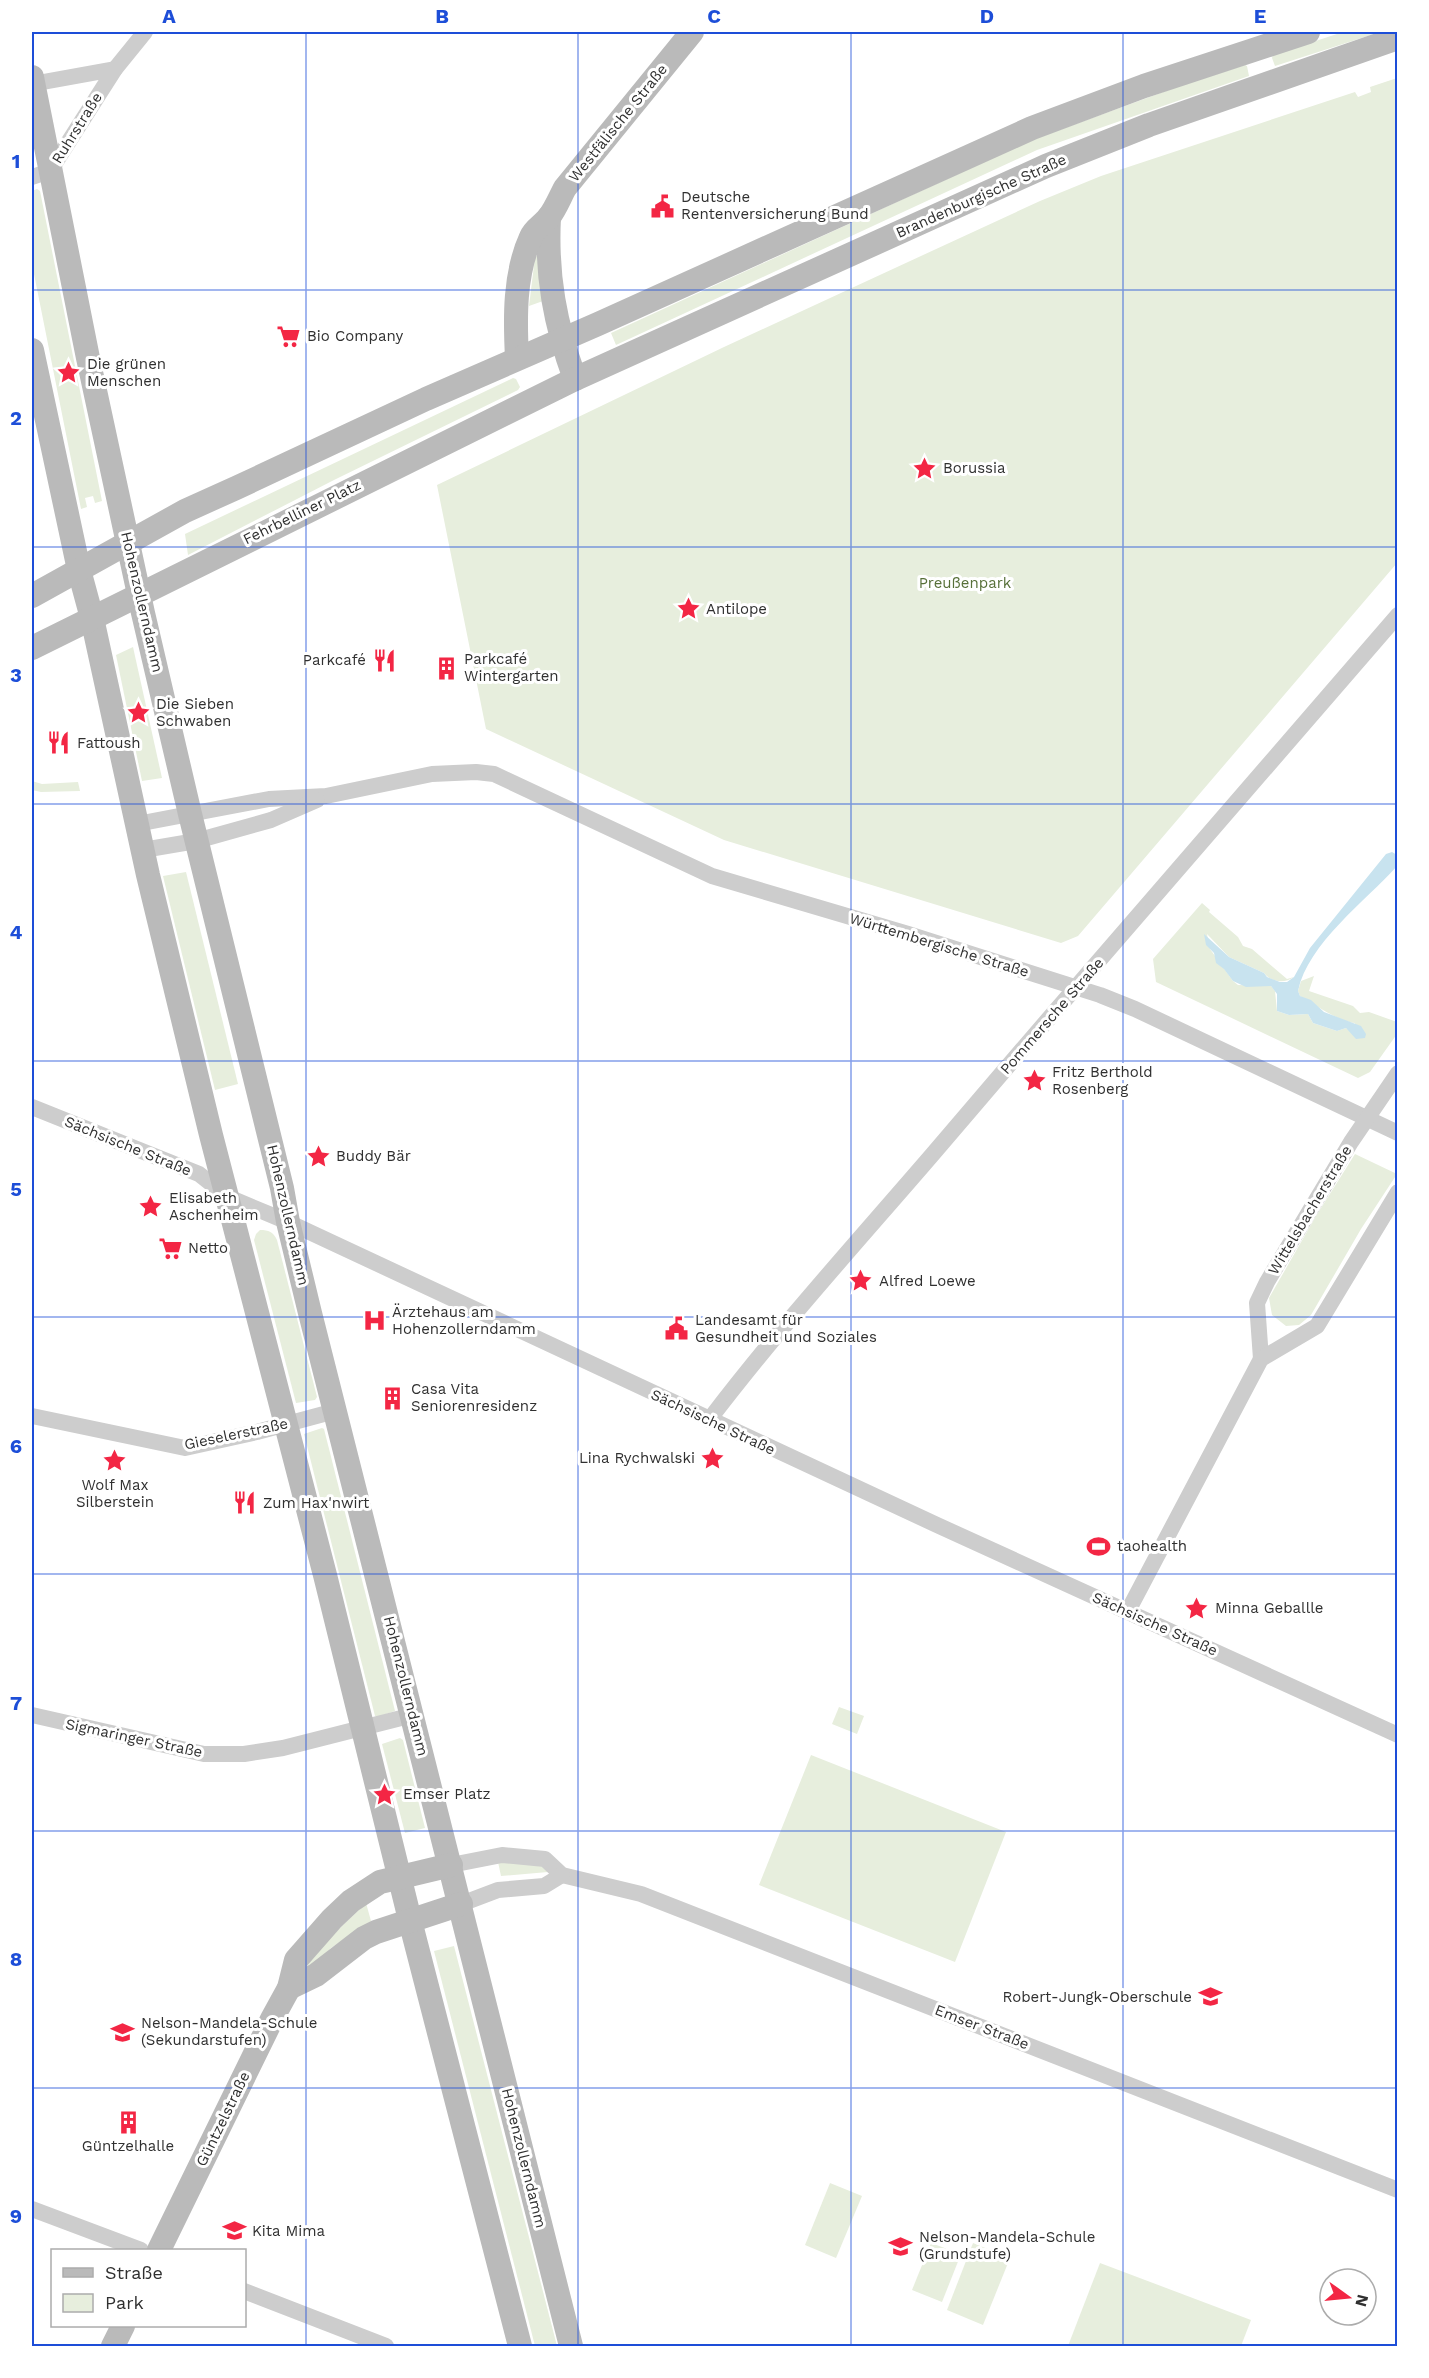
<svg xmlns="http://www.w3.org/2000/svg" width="1429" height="2378" font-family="'Work Sans',sans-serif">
<rect width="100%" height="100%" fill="#fff"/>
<!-- green -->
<g fill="#e7eedd">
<polygon points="1343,32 1374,32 1377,33 1275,66 1272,58 1273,55"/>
<polygon points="1245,65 1247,66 1249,76 1037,150 616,345 611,333 1032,140 1177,87"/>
<polygon points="1397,78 1397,563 1078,936 1061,943 724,840 486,729 437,485 724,347 1040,201 1101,176 1355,92 1358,97 1371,92 1370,87"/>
<polygon points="37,189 40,191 102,501 95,503 93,496 85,498 87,507 81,509 32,264 32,191"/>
<polygon points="537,256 543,301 529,306 535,257"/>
<polygon points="513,378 516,379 520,387 518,390 334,480 188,555 185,534"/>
<polygon points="133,647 162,778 142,781 116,655"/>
<polygon points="32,781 42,784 78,782 80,791 41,792 32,790"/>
<polygon points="186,872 238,1084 215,1090 163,876"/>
<path d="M1202,903l8,7 -1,2 29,25 5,9 9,3 35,30 7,-2c-10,7 -23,5 -30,-4l-35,-16 -22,-23 3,15 23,32 5,4 33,1 4,5 2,20 12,4 19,-1 5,9 24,8 9,-3 5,4 4,-9c-16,-1 -41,-19 -55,-27l-2,-5 3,-10 13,-5 -5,15 44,15 7,7 9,-1 28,10v12l-27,38 -12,6 -202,-96 -3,-23z"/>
<polygon points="1355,1154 1397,1174 1361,1229 1311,1315 1299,1325 1286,1326 1272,1315 1269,1298 1316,1216"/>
<path d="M260,1230c9,0 13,2 17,10l40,157 -2,3 -19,3 -42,-163 2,-6z"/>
<polygon points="322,1428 324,1429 395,1711 377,1717 375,1716 304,1434"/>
<polygon points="839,1707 864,1716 857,1734 832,1724"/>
<polygon points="400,1738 403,1740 425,1828 405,1833 382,1744"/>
<polygon points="811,1755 1006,1832 955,1962 759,1885"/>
<polygon points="498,1862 546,1866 548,1872 501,1876"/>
<polygon points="366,1903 371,1921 331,1948 308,1971 303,1968 313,1954"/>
<polygon points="454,1946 557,2346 535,2346 434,1951"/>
<polygon points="830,2183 862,2196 836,2258 805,2245"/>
<polygon points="931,2243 961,2254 942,2302 912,2290"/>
<polygon points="973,2243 1010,2258 983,2325 947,2310"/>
<polygon points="1100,2263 1251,2320 1241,2346 1068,2346"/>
</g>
<!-- water -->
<path fill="#c8e3ef" d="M1392,852l5,3v11c-31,35 -89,77 -99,125l2,5 11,4 13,12 37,14 5,8 -1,4 -9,1 -10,-11 -9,3 -24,-8 -5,-9 -19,1 -12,-4v-17l-6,-8 -25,1 -13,-6 -9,-12 -8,-6 -2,-10 -8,-8 -2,-11 25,23 35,16 3,4 13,5h7l7,-5 16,-29 76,-94z"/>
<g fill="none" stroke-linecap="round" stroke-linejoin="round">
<!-- street -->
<g stroke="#cdcdcd" stroke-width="16">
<polyline points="32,84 115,69"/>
<polyline points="32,177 50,171 115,69 145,32"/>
<polyline points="137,824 269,799 326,796 432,774 476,772 494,774 712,876 908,934 1100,995 1135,1009 1398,1133"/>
<polyline points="143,850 196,841 271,820 317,800"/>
<polyline points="32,1107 199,1174 228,1197 288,1222 937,1525 1398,1735"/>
<polyline points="1261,1359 1257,1303 1267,1282 1351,1142 1398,1073"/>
<polyline points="32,1416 185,1448 257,1432 335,1411"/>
<path d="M709,1420c70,-92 148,-178 223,-265 154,-181 310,-360 466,-540"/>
<polyline points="1128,1611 1261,1359 1317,1326 1398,1192"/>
<polyline points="32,1715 204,1754 244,1754 283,1748 413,1715"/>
<polyline points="451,1865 502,1855 545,1859 562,1875 641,1894 1398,2190"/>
<polyline points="461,1904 498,1890 544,1886 562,1875"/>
<polyline points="32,2209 141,2250"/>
<polyline points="244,2291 386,2346"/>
</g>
<!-- secondary -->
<g stroke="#bababa" stroke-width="24">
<polyline points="32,77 88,358 143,613 190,814 282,1188 288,1222 310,1313 571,2346"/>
<path d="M549,217c-3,59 6,107 26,162"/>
<polyline points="32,350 79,570 92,618 148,875 211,1135 325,1575 414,1936 520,2346"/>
<path d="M517,358c-2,-39 -3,-84 14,-121 3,-8 13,-13 18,-20 7,-9 11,-20 16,-29l127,-156"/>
<polyline points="32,596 185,511 236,488 426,399 598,324 1032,128 1144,86 1308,32"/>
<polyline points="32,648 575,379 1046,166 1149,125 1398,38"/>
<polyline points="289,1988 316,1975 364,1938 376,1932 461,1904"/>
<polyline points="159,2250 272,2019 289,1988 296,1960 332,1919 351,1901 380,1882 451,1865"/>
<polyline points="113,2346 123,2326"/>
</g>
</g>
<!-- grid -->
<path fill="none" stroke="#1d4ed8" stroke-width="1.5" stroke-opacity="0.55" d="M306,32v2314M578,32v2314M851,32v2314M1123,32v2314M32,290h1366M32,547h1366M32,804h1366M32,1061h1366M32,1317h1366M32,1574h1366M32,1831h1366M32,2088h1366"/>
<!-- icons -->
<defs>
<symbol id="civic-bare" viewBox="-9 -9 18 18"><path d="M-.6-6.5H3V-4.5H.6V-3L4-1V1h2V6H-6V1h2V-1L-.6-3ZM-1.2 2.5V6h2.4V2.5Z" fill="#f32644" stroke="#fff" stroke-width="2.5" paint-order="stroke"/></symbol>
<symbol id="supermarket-bare" viewBox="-9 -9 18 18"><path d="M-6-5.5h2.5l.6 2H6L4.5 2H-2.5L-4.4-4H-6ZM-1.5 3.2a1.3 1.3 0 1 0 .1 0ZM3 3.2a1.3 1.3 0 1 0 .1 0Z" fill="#f32644" stroke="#fff" stroke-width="2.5" paint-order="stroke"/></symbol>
<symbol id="sight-bare" viewBox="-9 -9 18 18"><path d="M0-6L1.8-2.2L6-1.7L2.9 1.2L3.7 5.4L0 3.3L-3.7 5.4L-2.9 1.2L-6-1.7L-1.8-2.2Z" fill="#f32644" stroke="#fff" stroke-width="2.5" paint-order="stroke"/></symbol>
<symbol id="restaurant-bare" viewBox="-9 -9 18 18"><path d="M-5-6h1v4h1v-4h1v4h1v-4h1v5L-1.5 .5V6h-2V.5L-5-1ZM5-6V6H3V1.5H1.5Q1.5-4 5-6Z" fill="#f32644" stroke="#fff" stroke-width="2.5" paint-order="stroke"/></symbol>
<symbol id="building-bare" viewBox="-9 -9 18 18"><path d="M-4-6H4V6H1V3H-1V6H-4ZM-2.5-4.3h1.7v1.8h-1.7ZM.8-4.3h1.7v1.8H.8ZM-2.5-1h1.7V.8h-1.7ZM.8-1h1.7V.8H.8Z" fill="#f32644" stroke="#fff" stroke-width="2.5" paint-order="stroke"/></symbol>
<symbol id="hospital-bare" viewBox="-9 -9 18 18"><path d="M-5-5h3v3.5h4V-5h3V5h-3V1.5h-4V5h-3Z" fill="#f32644" stroke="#fff" stroke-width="2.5" paint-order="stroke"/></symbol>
<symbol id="stadium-bare" viewBox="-9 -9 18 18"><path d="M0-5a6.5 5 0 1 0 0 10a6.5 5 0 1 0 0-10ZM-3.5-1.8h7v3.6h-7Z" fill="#f32644" stroke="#fff" stroke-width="2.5" paint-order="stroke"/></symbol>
<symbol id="school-bare" viewBox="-9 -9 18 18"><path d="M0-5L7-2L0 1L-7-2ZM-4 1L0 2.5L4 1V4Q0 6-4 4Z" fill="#f32644" stroke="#fff" stroke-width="2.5" paint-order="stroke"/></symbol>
</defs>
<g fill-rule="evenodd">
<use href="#civic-bare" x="646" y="190" width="33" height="33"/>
<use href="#supermarket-bare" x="272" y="320" width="33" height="33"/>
<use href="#sight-bare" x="52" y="356" width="33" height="33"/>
<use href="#sight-bare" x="908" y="452" width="33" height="33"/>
<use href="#sight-bare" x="672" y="592" width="33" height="33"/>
<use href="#restaurant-bare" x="368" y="644" width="33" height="33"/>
<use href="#building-bare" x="430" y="652" width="33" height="33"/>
<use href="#sight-bare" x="122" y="696" width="33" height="33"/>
<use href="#restaurant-bare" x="42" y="726" width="33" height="33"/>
<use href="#sight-bare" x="1018" y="1064" width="33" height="33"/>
<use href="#sight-bare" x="302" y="1140" width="33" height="33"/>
<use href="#sight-bare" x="134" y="1190" width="33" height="33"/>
<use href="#supermarket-bare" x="154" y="1232" width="33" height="33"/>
<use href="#sight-bare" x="844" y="1264" width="33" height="33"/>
<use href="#hospital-bare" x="358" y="1304" width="33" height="33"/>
<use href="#civic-bare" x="660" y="1312" width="33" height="33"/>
<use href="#building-bare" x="376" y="1382" width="33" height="33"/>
<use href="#sight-bare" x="696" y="1442" width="33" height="33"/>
<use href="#sight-bare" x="98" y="1444" width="33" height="33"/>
<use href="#restaurant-bare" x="228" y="1486" width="33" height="33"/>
<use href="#stadium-bare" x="1082" y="1530" width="33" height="33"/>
<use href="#sight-bare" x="1180" y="1592" width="33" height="33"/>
<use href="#sight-bare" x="368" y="1778" width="33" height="33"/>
<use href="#school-bare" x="1194" y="1980" width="33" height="33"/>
<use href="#school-bare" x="106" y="2016" width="33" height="33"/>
<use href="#building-bare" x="112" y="2106" width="33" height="33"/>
<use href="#school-bare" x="218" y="2214" width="33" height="33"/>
<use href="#school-bare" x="884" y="2230" width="33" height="33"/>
</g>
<g text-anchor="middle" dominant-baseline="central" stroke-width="6" stroke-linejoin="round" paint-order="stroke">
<!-- street labels -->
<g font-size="15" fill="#303030" stroke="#fff">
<text transform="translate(618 123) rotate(-51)">Westfälische Straße</text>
<text transform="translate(77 128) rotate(-58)">Ruhrstraße</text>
<text transform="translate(981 196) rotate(-24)">Brandenburgische Straße</text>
<text transform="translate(302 512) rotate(-26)">Fehrbelliner Platz</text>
<text transform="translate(142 602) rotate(77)">Hohenzollerndamm</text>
<text transform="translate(939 945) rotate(17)">Württembergische Straße</text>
<text transform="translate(1052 1016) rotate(-49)">Pommersche Straße</text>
<text transform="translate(128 1146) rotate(22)">Sächsische Straße</text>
<text transform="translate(1310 1210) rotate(-59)">Wittelsbacherstraße</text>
<text transform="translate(288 1215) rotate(77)">Hohenzollerndamm</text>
<text transform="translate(713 1422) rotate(25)">Sächsische Straße</text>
<text transform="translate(236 1434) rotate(-12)">Gieselerstraße</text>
<text transform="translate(1155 1624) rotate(24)">Sächsische Straße</text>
<text transform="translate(406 1686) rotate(76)">Hohenzollerndamm</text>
<text transform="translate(134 1738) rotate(12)">Sigmaringer Straße</text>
<text transform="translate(982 2027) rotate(21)">Emser Straße</text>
<text transform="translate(223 2119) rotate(-64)">Güntzelstraße</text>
<text transform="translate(524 2158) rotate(76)">Hohenzollerndamm</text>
</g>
<!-- poi labels -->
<g font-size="15" fill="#303030" stroke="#fff" text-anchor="start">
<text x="681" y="197">Deutsche<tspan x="681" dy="17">Rentenversicherung Bund</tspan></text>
<text x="307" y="336">Bio Company</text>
<text x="87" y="364">Die grünen<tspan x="87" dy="17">Menschen</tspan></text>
<text x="943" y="468">Borussia</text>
<text x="706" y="609">Antilope</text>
<text x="464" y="659">Parkcafé<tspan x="464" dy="17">Wintergarten</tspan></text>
<text x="366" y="660" text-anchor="end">Parkcafé</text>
<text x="156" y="704">Die Sieben<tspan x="156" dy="17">Schwaben</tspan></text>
<text x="77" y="743">Fattoush</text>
<text x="1052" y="1072">Fritz Berthold<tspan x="1052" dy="17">Rosenberg</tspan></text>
<text x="336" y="1156">Buddy Bär</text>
<text x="169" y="1198">Elisabeth<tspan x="169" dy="17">Aschenheim</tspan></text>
<text x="188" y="1248">Netto</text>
<text x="879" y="1281">Alfred Loewe</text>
<text x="392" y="1312">Ärztehaus am<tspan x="392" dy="17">Hohenzollerndamm</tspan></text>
<text x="695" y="1320">Landesamt für<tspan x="695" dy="17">Gesundheit und Soziales</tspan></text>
<text x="411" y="1389">Casa Vita<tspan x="411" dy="17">Seniorenresidenz</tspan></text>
<text x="695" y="1458" text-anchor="end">Lina Rychwalski</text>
<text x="115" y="1485" text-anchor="middle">Wolf Max<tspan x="115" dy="17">Silberstein</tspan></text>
<text x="263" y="1503">Zum Hax'nwirt</text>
<text x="1117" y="1546">taohealth</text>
<text x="1215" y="1608">Minna Geballle</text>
<text x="403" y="1794">Emser Platz</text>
<text x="1192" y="1997" text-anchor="end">Robert-Jungk-Oberschule</text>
<text x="141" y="2023">Nelson-Mandela-Schule<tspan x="141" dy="17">(Sekundarstufen)</tspan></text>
<text x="128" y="2146" text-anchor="middle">Güntzelhalle</text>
<text x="252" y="2231">Kita Mima</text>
<text x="919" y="2237">Nelson-Mandela-Schule<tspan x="919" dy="17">(Grundstufe)</tspan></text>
</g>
<!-- park labels -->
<g font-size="15" fill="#577039" stroke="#fff">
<text x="965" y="583">Preußenpark</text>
</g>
</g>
<!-- border -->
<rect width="1429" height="2378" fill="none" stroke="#ffffff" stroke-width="66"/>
<!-- legend -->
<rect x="51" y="2249" width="195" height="78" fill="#ffffff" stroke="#acacac" stroke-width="1.5"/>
<rect x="63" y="2268" width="30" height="9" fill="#bababa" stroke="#acacac" stroke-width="1.5"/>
<text x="105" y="2279" font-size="18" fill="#303030">Straße</text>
<rect x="63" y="2294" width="30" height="18" fill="#e7eedd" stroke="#acacac" stroke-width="1.5"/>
<text x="105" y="2309" font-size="18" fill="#303030">Park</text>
<!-- north arrow -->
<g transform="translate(1348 2297) rotate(105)"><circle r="28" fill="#ffffff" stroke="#acacac" stroke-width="1.5"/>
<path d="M0-4.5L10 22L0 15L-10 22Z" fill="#f32644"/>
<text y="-9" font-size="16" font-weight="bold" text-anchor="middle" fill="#303030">N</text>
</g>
<rect x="33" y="33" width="1363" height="2312" fill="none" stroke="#1d4ed8" stroke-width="2"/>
<g font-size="20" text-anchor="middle" font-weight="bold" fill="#1d4ed8">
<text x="169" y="23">A</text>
<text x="442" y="23">B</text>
<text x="714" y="23">C</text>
<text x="987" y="23">D</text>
<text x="1260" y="23">E</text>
<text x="16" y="168">1</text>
<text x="16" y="425">2</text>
<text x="16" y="682">3</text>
<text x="16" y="939">4</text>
<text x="16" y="1196">5</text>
<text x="16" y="1453">6</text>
<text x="16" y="1710">7</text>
<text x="16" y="1966">8</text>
<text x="16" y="2223">9</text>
</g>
</svg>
